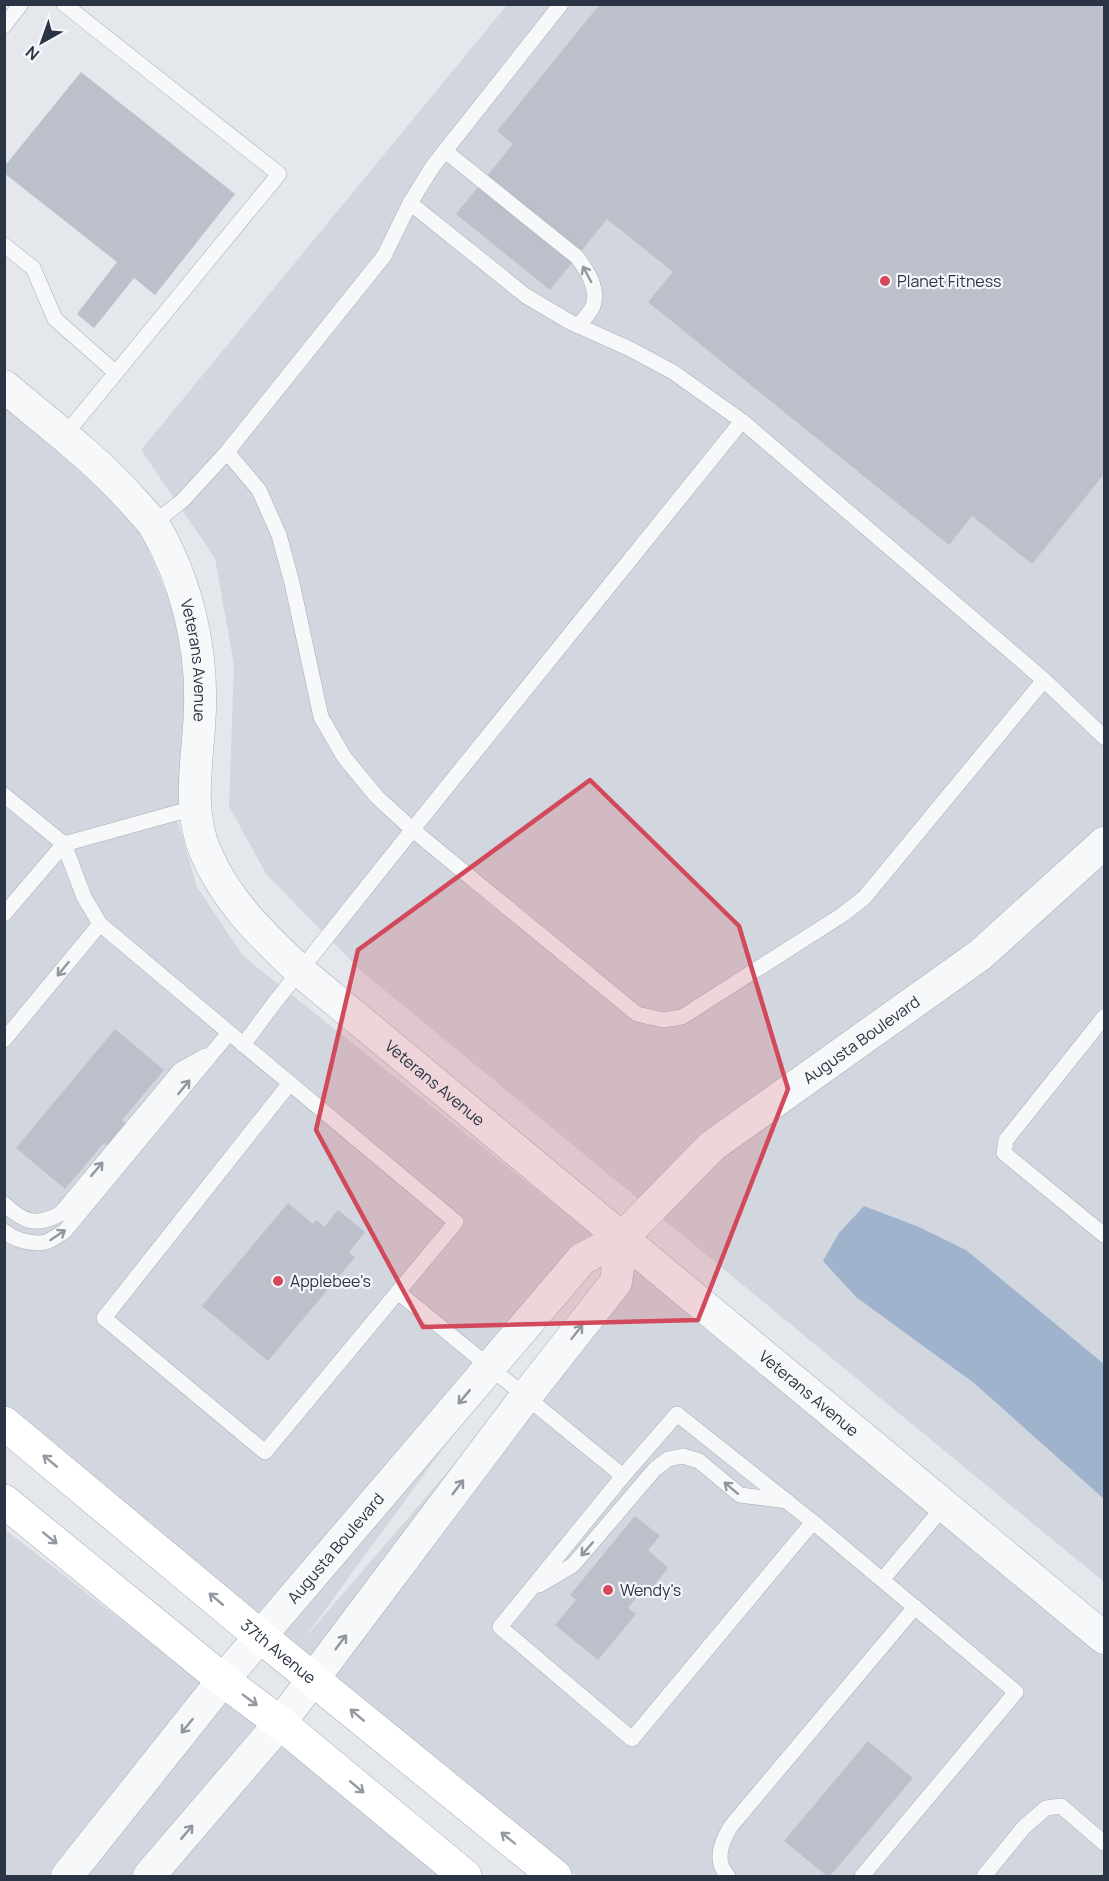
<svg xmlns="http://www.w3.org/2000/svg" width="1109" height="1881" font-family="Manrope,sans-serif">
<rect width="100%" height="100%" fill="#e4e7ec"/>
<!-- built -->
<g fill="#d2d6de">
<polygon points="507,5 1104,5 1104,1582 360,970 266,874 229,806 234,665 215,558 141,450"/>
<polygon points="4,402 56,446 139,527 173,610 189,694 178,822 197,887 243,956 597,1238 303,1640 631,1259 1104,1652 1104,1876 577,1876 296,1649 5,1405"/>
<polygon points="4,1529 285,1747 441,1876 5,1876"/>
</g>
<!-- water -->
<polygon fill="#9fb4cc" points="864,1206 919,1227 966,1250 1104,1364 1104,1499 974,1383 856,1297 823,1261 839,1233"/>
<!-- building -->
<g fill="#bbc0ca">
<polygon points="600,4 1099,4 1104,9 1104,474 1032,564 972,516 949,545 648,302 673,272 607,219 550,290 456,214 513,144 497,131"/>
<polygon points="81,72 235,194 155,295 134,278 94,328 77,314 117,262 4,173 4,167"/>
<polygon points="115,1029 164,1070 122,1120 128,1125 109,1148 104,1143 65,1189 16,1148"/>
<polygon points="288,1203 313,1224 316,1220 324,1227 338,1210 365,1232 349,1252 355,1257 268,1361 202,1306"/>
<polygon points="635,1516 660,1536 648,1550 668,1568 649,1592 644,1588 628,1608 636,1614 598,1660 555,1625 576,1600 570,1595"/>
<polygon points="868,1741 913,1778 830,1876 827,1876 784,1841"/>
</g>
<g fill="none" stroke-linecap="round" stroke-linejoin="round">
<defs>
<g id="service">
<polyline points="4,26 21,4"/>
<path d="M445,151l132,106c10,14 22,31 16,49 -3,7 -10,14 -15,20"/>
<polyline points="410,203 526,296 570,322 630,349 673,372 742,421 1044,680 1104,737"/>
<polyline points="4,245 33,268 55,319 115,372"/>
<polyline points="64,436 279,174 64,4"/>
<polyline points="227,452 259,490 279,535 292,583 321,717 344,757 377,797 413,830 637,1014 663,1020 682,1017 842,915 864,898 1044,680"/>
<polyline points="153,524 183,500 227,452 384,256 410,203 433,166 561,4"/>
<path d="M4,795l60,49 20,53 16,27c118,100 238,199 356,298l-191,230 -161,-134 186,-235"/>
<polyline points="4,914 64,844 194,808"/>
<polyline points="1104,1017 1006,1140 1004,1153 1104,1235"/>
<polyline points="4,1040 100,924"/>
<polyline points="243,1045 275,1002 429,809 742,421"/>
<path d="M4,1204c20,18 31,23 56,10l120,-144 25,-14"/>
<path d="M4,1231c11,9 28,14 42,11 6,-2 12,-7 18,-10l165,-199"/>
<polyline points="398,1292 623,1476"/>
<polygon points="677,1414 813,1522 632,1739 500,1627 623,1476"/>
<polyline points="813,1522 1016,1692 862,1876"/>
<polyline points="882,1580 945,1505"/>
<polyline points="539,1585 573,1565 655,1469 668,1459 683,1456 699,1461 740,1495 787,1501"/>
<path d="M728,1876c-15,-15 -6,-35 3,-50l184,-219"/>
<polyline points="984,1876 1024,1827 1046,1808 1061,1806 1104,1843"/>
</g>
<g id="minor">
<path id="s1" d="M4,386c44,37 91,72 129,115 7,8 15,16 21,24 32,55 48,120 46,183 -1,48 -14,97 5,143 21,50 57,84 95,120l804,667"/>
<path id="s2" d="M67,1876l156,-196 359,-421 40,-21 90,-92 268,-191 124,-112"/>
<polyline points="149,1876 280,1723 526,1396 616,1282 622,1238"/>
</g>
<g id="primary">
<path id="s3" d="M4,1423l257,214 294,239"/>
<polyline points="4,1501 223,1680 280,1723 465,1876"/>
</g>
</defs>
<!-- service casing -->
<use href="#service" stroke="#a9aeb7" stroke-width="16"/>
<!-- minor casing -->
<use href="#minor" stroke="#a9aeb7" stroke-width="33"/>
<!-- primary casing -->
<use href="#primary" stroke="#a3abb8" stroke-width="34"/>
<!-- service -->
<use href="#service" stroke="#f7f8fa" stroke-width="15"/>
<!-- minor -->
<use href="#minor" stroke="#f7f8fa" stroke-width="32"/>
<!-- primary -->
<use href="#primary" stroke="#fff" stroke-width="33"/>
</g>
<!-- one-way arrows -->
<defs><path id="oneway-shaft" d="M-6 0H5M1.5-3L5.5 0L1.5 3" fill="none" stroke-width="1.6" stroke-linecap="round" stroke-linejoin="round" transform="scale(1.5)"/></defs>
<g stroke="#9196a0">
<use href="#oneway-shaft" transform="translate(587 274) rotate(-118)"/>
<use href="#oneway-shaft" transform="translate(63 969) rotate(129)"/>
<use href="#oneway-shaft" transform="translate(184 1087) rotate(-51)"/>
<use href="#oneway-shaft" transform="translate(97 1169) rotate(-50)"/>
<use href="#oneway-shaft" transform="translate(58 1235) rotate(-34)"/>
<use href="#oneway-shaft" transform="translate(577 1332) rotate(-52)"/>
<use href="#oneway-shaft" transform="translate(464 1397) rotate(130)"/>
<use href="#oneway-shaft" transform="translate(458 1487) rotate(-53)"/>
<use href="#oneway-shaft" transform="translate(731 1488) rotate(-140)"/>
<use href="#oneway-shaft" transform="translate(587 1549) rotate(131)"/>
<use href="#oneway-shaft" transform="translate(341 1642) rotate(-53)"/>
<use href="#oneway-shaft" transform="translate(187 1726) rotate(129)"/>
<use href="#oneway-shaft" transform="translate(187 1832) rotate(-50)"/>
</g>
<g stroke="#959aa2">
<use href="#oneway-shaft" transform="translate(50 1461) rotate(-140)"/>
<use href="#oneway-shaft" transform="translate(50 1538) rotate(39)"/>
<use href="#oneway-shaft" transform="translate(216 1599) rotate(-140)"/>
<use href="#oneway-shaft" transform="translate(250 1700) rotate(37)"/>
<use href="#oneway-shaft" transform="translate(357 1715) rotate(-140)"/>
<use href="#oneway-shaft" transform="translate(357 1787) rotate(40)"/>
<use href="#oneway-shaft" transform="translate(508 1838) rotate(-141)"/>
</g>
<!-- marked area -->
<path fill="#d1495b" fill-opacity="0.2" stroke="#d1495b" stroke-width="4.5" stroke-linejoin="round" d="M590,780l149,146 49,163 -90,231 -275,7 -107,-197 42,-180z"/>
<!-- markers -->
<g fill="#d1495b" stroke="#f4f6f9" stroke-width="2">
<circle cx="885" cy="281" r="6"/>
<circle cx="278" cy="1281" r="6"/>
<circle cx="608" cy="1590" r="6"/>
</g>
<g text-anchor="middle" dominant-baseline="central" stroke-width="4.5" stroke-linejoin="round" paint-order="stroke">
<!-- poi labels -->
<g font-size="16" fill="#2b3445" stroke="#f4f6f9" text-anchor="start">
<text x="897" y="281">Planet Fitness</text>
<text x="290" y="1281">Applebee's</text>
<text x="620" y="1590">Wendy's</text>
</g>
<!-- street labels -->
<g font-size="16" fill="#2b3445" stroke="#f4f6f9">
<text stroke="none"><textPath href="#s1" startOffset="348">Veterans Avenue</textPath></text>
<text stroke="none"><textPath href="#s2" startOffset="1161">Augusta Boulevard</textPath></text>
<text stroke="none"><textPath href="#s1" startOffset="870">Veterans Avenue</textPath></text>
<text stroke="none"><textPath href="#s1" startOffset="1356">Veterans Avenue</textPath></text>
<text stroke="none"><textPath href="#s2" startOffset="424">Augusta Boulevard</textPath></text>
<text stroke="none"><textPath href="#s3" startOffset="357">37th Avenue</textPath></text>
</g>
</g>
<!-- border -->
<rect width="1109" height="1881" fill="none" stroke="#2b3445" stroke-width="12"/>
<!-- north arrow -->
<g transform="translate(42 42) rotate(220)" stroke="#f4f6f9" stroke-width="4.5" paint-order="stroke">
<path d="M0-4.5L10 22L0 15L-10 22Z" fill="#2b3445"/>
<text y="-9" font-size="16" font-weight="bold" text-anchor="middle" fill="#2b3445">N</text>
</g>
</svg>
